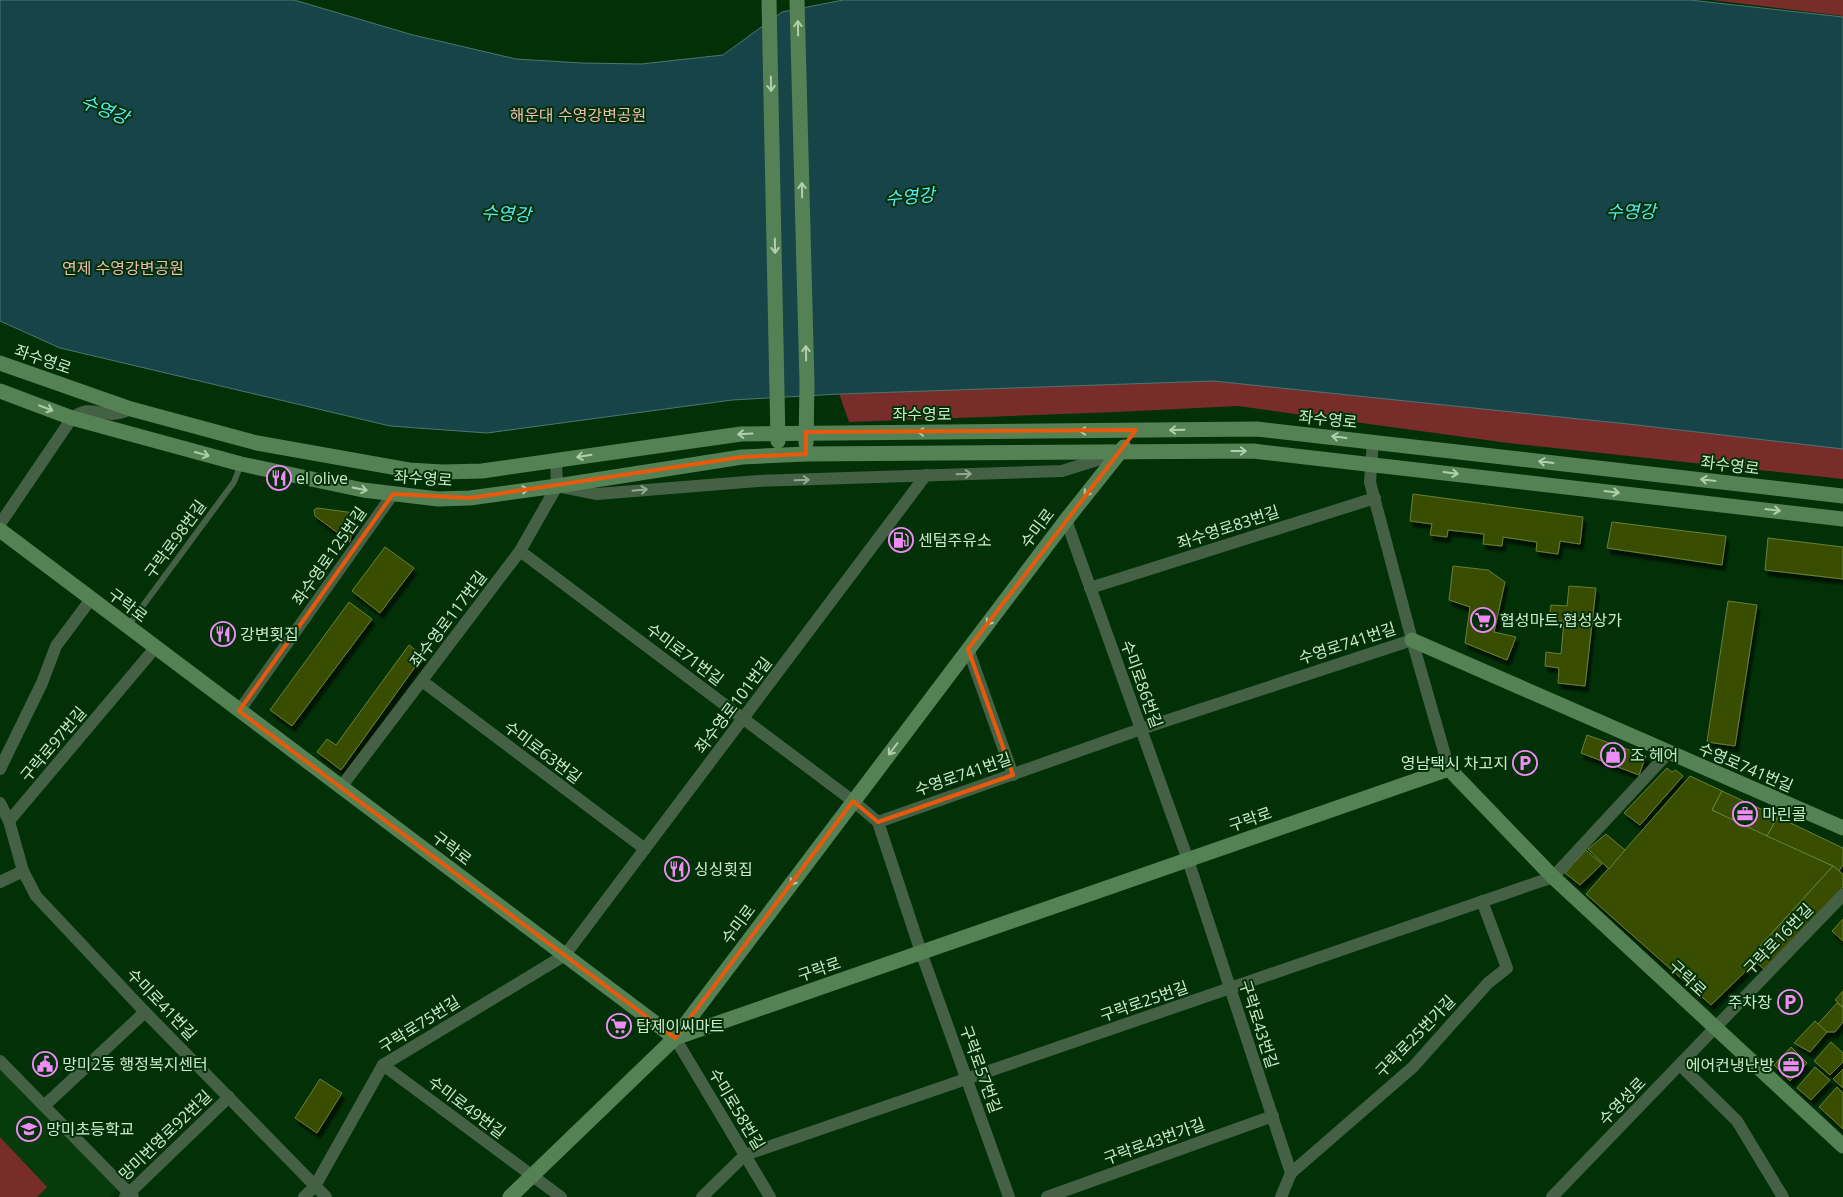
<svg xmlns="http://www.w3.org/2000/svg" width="1843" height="1197" font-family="'Open Sans','Noto Sans KR',sans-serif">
<defs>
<filter id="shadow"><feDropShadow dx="3" dy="5.5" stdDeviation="1" flood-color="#0009"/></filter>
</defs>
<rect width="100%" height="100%" fill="#023007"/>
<!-- built -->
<polygon fill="#073b0c" points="0,1068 117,1189 109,1197 0,1197"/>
<!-- green -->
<g fill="#782d2b">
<polygon points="1711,0 1843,0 1843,16"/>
<polygon points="1234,368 1843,436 1843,479 1508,443 1238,406 1117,412 849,422 831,371"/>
<polygon points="0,1137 47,1187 37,1197 0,1197"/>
</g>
<!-- water -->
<polygon fill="#174449" stroke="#4d7670" points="0,0 294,0 413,35 516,59 582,63 641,64 723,55 782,12 843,0 1690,0 1843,17 1843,449 1628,424 1213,381 840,394 732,400 487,433 390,426 60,348 0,321"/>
<!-- building -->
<g fill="#394d00" stroke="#698036" filter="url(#shadow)">
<polygon points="1413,494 1583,517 1580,544 1560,541 1558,554 1536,551 1537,542 1503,537 1502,546 1483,544 1484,534 1448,530 1447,537 1430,535 1432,524 1410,521"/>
<polygon points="317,508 355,513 350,542 315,516 314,510"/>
<polygon points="1612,522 1726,536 1722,565 1607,548"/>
<polygon points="1768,538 1843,547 1843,579 1765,570"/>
<polygon points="385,547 414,568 380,613 352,591"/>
<polygon points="1453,566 1488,570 1505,582 1494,632 1516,637 1507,660 1465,643 1470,607 1449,600"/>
<polygon points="1569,586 1596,588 1585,686 1558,683 1559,668 1545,666 1546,652 1561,654 1564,621 1549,620 1551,605 1567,606"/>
<polygon points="1728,601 1757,605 1735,746 1707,742"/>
<polygon points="349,602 372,619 292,726 270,710"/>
<polygon points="409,645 423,656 341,770 317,752 327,739 336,745"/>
<polygon points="1587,735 1646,756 1639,775 1581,753"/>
<polygon points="1667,768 1672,772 1676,770 1683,776 1640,825 1624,813"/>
<polygon points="1690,776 1722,791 1712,810 1833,866 1750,957 1755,962 1711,1005 1586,894"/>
<polygon points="1722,791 1778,817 1767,836 1712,810"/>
<polygon points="1778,817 1843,848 1843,865 1839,871 1833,866 1767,836"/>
<polygon points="1606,834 1625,850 1609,869 1588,849"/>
<polygon points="1586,850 1602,864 1580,885 1565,873"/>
<polygon points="1833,866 1843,874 1843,887 1765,970 1750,957"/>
<polygon points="1843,919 1843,941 1832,931"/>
<polygon points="1843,991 1843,1007 1835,1000"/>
<polygon points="1837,1003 1843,1008 1843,1022 1835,1032 1827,1032 1818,1024"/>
<polygon points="1815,1021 1827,1032 1810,1052 1794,1043"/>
<polygon points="1831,1042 1843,1053 1843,1062 1830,1075 1814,1061"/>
<polygon points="1791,1047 1807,1063 1790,1081 1774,1065"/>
<polygon points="1815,1067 1830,1080 1811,1100 1797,1088"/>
<polygon points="1843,1069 1843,1088 1833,1079"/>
<polygon points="320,1079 342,1093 317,1133 295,1118"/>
<polygon points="1837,1087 1843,1093 1843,1129 1819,1107"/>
</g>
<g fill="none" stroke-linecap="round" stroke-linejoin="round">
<!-- lane -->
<polyline stroke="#456145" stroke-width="6" points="128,626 234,482 241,464"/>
<!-- street -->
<g stroke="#456145" stroke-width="12">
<polyline points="1373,442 1370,482 1412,640 1449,769"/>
<polyline points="562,487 597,494 758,481 1062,471 1113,455"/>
<polyline points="1066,520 1188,860 1291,1173"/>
<path d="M0,524l72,-106c17,-12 21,-5 39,-4 7,1 14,-3 20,-5"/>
<polyline points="520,551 853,801 878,822 1141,729 1412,640"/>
<polyline points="1090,588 1375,498"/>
<polyline points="155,648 9,821 23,871 36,896 145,1012 326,1197"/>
<polyline points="968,649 1013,775"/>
<polyline points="422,681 645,849"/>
<polyline points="239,711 393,494"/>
<polyline points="0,769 42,683 56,646 91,599"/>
<polyline points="341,787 520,551 557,486 556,460"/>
<polyline points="0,803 9,821"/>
<polyline points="878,822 921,952 1009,1197"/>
<polyline points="0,882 23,871"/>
<polyline points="675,1038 770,1197"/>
<polyline points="0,1061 133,1197"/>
<polyline points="383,1065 561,1197"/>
<polyline points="1680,1065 1737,1121 1783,1197"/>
<polyline points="44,1106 145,1012"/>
<polyline points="125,1197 229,1097"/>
<polyline points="304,1197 315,1186 383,1065 565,955 926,475"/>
<polyline points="702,1197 745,1155 1553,877 1668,753"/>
<polyline points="1047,1197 1273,1116"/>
<polyline points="1281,1197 1291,1173 1413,1067 1488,983 1507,968 1482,901"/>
<polyline points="1552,1197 1843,895"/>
</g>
<!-- secondary -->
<g stroke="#558255" stroke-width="15">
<polyline points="769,0 778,441"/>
<polyline points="797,0 807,384 806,443"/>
<polyline points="0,363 131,409 257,443 409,470 443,472 482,471 741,434 1257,429 1843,496"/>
<polyline points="0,391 72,418 241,464 363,490 438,499 470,498 557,486 742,457 806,454 1253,451 1843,519"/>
<polyline points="0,530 675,1038"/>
<polyline points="1412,640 1843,828"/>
<polyline points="675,1038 1449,769 1553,877 1843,1146"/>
<polyline points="510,1197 675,1038 1066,520 1124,447"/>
</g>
</g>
<!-- one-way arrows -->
<defs><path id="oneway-shaft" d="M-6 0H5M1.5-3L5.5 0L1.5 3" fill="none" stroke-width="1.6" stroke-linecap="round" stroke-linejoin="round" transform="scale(1.25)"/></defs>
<g stroke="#aed0ae">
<use href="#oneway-shaft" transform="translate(798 28) rotate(-91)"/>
<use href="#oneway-shaft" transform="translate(771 84) rotate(89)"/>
<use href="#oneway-shaft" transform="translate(802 190) rotate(-91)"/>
<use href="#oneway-shaft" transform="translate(775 246) rotate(89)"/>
<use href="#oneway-shaft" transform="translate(806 353) rotate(-91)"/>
<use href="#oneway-shaft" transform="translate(46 408) rotate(21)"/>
<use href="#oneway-shaft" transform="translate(1177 430) rotate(179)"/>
<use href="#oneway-shaft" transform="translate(1087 431) rotate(179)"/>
<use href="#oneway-shaft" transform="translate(925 432) rotate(180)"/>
<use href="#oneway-shaft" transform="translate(745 434) rotate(177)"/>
<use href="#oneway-shaft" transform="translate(1339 437) rotate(-173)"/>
<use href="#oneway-shaft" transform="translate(1239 451)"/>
<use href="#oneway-shaft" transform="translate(202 454) rotate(15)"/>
<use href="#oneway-shaft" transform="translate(584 456) rotate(171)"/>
<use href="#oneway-shaft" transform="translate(1546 462) rotate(-173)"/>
<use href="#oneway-shaft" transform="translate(1451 473) rotate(7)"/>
<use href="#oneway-shaft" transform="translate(1708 480) rotate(-173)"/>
<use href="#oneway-shaft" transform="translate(360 489) rotate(11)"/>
<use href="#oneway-shaft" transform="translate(521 490) rotate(-7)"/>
<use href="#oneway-shaft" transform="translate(1089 490) rotate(128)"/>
<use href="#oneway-shaft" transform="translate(1612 492) rotate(7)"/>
<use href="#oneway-shaft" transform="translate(1773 510) rotate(7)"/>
<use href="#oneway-shaft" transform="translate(991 619) rotate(127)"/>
<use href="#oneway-shaft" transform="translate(893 749) rotate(127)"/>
<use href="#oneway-shaft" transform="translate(795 879) rotate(127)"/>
</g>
<g stroke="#8fac8f">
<use href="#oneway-shaft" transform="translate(964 474) rotate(-2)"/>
<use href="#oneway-shaft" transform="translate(802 480) rotate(-2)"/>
<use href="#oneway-shaft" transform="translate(640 490) rotate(-6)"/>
</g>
<!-- marked area -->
<path fill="none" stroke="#e8590c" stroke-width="4" stroke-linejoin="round" d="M1136,430l-168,219 45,126 -135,47 -25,-21 -178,237 -436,-327 154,-217 77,4 272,-41 64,-3v-22z"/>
<!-- icons -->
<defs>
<symbol id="restaurant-ring" viewBox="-11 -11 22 22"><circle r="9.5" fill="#023007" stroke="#ef8bf7" stroke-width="1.5"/><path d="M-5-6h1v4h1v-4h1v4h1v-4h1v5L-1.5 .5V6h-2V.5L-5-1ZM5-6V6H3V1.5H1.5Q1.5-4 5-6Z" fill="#ef8bf7"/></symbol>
<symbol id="fuel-ring" viewBox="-11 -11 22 22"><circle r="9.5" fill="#023007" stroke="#ef8bf7" stroke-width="1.5"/><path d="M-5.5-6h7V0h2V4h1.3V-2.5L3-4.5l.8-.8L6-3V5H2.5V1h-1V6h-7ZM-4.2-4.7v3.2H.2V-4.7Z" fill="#ef8bf7"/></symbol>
<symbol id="supermarket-ring" viewBox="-11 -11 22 22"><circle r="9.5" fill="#023007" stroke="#ef8bf7" stroke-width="1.5"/><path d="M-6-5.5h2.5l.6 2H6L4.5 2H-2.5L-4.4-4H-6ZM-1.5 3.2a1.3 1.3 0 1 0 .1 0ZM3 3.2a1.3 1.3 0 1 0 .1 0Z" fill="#ef8bf7"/></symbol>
<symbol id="shop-ring" viewBox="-11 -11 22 22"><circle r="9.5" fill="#023007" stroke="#ef8bf7" stroke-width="1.5"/><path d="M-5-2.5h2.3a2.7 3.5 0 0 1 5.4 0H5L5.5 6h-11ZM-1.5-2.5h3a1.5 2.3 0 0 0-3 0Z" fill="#ef8bf7"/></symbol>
<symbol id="parking-ring" viewBox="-11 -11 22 22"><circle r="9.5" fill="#023007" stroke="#ef8bf7" stroke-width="1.5"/><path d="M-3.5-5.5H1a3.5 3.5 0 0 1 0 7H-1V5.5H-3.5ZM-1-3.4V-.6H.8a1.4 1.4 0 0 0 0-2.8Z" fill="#ef8bf7"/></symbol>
<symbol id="office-ring" viewBox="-11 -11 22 22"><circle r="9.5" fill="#023007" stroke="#ef8bf7" stroke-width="1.5"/><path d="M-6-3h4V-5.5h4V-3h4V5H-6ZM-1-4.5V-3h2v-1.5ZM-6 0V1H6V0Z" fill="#ef8bf7"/></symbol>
<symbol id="civic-ring" viewBox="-11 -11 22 22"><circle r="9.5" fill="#023007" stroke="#ef8bf7" stroke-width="1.5"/><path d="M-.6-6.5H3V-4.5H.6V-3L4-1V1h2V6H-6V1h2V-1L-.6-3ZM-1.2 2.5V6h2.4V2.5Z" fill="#ef8bf7"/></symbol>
<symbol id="school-ring" viewBox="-11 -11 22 22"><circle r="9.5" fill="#023007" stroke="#ef8bf7" stroke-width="1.5"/><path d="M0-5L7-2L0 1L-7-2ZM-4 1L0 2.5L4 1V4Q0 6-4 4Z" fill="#ef8bf7"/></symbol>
</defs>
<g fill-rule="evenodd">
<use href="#restaurant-ring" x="265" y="464" width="28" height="28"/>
<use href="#fuel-ring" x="887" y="526" width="28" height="28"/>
<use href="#supermarket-ring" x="1469" y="606" width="28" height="28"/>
<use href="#restaurant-ring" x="209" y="620" width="28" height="28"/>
<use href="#shop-ring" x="1599" y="741" width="28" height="28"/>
<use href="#parking-ring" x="1511" y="749" width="28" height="28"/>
<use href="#office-ring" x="1731" y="800" width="28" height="28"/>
<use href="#restaurant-ring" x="663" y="855" width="28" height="28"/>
<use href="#parking-ring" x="1776" y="988" width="28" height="28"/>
<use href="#supermarket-ring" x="605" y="1012" width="28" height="28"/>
<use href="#civic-ring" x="31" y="1050" width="28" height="28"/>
<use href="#office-ring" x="1777" y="1051" width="28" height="28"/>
<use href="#school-ring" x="15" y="1115" width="28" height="28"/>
</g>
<g text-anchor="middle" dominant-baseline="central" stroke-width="4" stroke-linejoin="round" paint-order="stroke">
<!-- park labels -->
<g font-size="16" fill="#f0bbb6" stroke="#023007">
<text x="578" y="115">해운대 수영강변공원</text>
<text x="123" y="268">연제 수영강변공원</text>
</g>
<!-- street labels -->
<g font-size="16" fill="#cceacb" stroke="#023007">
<text transform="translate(43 359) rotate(19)">좌수영로</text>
<text x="922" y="414">좌수영로</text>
<text transform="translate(1328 419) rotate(6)">좌수영로</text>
<text transform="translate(1730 465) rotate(7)">좌수영로</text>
<text transform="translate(423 478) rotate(4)">좌수영로</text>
<text transform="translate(1228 527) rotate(-18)">좌수영로83번길</text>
<text transform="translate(1037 528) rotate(-53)">수미로</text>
<text transform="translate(175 539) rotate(-54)">구락로98번길</text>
<text transform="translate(329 556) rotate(-55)">좌수영로125번길</text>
<text transform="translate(128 605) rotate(37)">구락로</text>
<text transform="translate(448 619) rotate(-53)">좌수영로117번길</text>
<text transform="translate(1347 643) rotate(-18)">수영로741번길</text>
<text transform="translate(685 654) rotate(37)">수미로71번길</text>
<text transform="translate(1142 684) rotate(70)">수미로86번길</text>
<text transform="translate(733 705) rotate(-53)">좌수영로101번길</text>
<text transform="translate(53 744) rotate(-50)">구락로97번길</text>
<text transform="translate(543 752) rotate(37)">수미로63번길</text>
<text transform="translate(1746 767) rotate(23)">수영로741번길</text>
<text transform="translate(963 774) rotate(-19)">수영로741번길</text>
<text transform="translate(1250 819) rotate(-19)">구락로</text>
<text transform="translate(452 848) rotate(37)">구락로</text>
<text transform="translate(738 924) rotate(-53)">수미로</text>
<text transform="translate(1778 939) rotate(-46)">구락로16번길</text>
<text transform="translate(819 969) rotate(-19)">구락로</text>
<text transform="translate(1688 978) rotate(43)">구락로</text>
<text transform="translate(1144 1001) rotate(-19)">구락로25번길</text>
<text transform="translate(162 1004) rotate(46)">수미로41번길</text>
<text transform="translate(419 1024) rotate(-32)">구락로75번길</text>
<text transform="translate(1259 1024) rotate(72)">구락로43번길</text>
<text transform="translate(1415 1036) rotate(-46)">구락로25번가길</text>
<text transform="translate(981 1069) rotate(70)">구락로57번길</text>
<text transform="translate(1622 1101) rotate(-46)">수영성로</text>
<text transform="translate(467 1107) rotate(37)">수미로49번길</text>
<text transform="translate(737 1109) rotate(59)">수미로58번길</text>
<text transform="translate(165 1135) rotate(-44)">망미번영로92번길</text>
<text transform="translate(1154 1141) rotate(-20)">구락로43번가길</text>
</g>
<!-- poi labels -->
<g font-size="16" fill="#cceacb" stroke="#023007" text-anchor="start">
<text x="296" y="478">el olive</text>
<text x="918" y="540">센텀주유소</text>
<text x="1500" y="620">협성마트,협성상가</text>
<text x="240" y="634">강변횟집</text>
<text x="1630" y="755">조 헤어</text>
<text x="1508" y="763" text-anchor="end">영남택시 차고지</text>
<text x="1762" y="814">마린콜</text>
<text x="694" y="869">싱싱횟집</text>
<text x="1772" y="1002" text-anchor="end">주차장</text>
<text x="636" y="1026">탑제이씨마트</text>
<text x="62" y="1064">망미2동 행정복지센터</text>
<text x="1774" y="1065" text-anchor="end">에어컨냉난방</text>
<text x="46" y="1129">망미초등학교</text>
</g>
<!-- water labels -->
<g font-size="18" font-style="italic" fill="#59e9f7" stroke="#023007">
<text transform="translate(105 109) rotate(22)">수영강</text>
<text transform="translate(910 196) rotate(-5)">수영강</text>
<text x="1631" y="211">수영강</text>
<text transform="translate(506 213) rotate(3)">수영강</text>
</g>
</g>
</svg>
